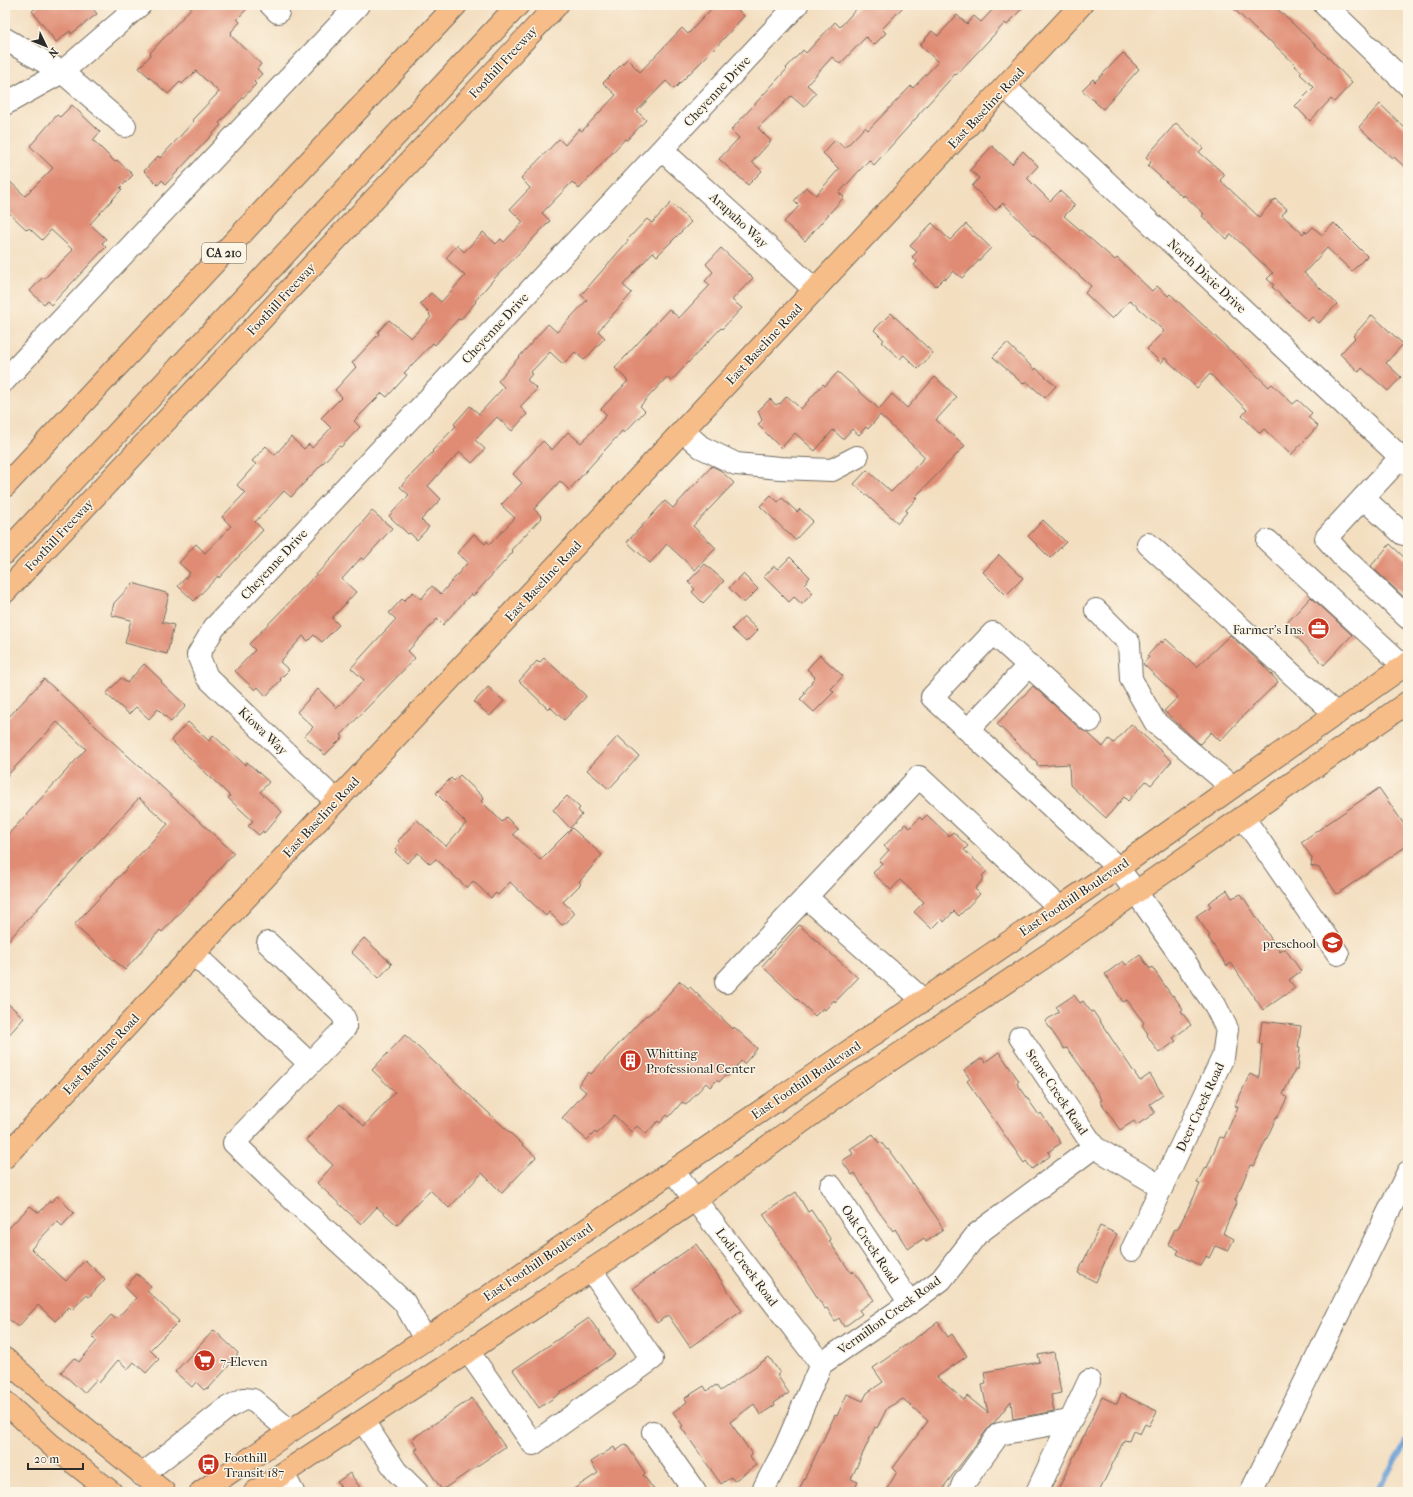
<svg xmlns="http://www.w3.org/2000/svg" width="1413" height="1497" font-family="'IM FELL French Canon',serif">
<rect width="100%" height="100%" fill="#fcf5e5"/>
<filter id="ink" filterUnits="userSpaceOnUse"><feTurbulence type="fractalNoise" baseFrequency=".025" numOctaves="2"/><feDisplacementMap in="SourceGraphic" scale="8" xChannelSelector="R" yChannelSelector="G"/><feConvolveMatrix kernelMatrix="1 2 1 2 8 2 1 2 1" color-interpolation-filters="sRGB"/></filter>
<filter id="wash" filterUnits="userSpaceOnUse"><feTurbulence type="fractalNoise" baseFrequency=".012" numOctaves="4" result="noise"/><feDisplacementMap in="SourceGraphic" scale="16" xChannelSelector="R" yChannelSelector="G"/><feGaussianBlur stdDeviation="0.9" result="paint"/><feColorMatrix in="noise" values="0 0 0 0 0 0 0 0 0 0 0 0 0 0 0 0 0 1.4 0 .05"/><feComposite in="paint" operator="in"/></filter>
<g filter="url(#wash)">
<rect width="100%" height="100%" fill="#f3dec0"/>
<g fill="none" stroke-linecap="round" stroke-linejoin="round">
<!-- stream -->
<polyline stroke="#679fd5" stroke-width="5.5" points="1376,1492 1408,1440"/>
</g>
<g id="blocks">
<!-- building -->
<g fill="#e08c75">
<polygon points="40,5 90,5 97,14 71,34 70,31 56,42 32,11"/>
<polygon points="194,5 251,5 237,19 240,22 231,32 232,33 230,35 261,64 257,69 262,74 254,82 256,84 219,123 221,125 166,184 162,180 158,185 144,171 158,156 160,158 194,121 192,120 219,92 196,71 188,79 187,79 182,84 180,82 168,94 139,68 151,55 150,53"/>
<polygon points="715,5 733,5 744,16 716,47 674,89 666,81 637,111 646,120 627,140 625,139 579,189 572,182 542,213 550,221 492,281 475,301 476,302 460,320 458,319 435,345 433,343 404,373 407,375 387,397 382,393 354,421 360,427 341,447 339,446 291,497 284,491 255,522 263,530 219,578 218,576 194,601 178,586 190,573 179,563 196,544 205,553 231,526 222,517 245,493 237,485 256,464 252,461 266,446 275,455 291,437 304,449 309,444 312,448 331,428 321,418 342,397 335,390 356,367 352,363 379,334 378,332 389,320 411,338 431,317 429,315 430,314 420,304 431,293 441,302 465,276 446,258 457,245 464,252 483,232 496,244 501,239 504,242 523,222 510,209 530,188 521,178 559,139 565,145 579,129 582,131 616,95 603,83 627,59 640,72 682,28 688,34"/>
<polygon points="860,5 905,5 882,29 886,33 874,45 866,37 840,64 832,57 807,85 816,93 804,107 791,96 758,128 771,141 752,162 762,171 748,185 719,159 739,138 731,130 787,69 786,68 803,50 806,53 835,22 840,27"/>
<polygon points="997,5 1025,5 1007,25 1005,23 956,75 955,74 918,115 918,116 874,165 869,160 839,193 844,197 805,241 784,222 799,206 794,201 806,187 816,195 839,169 823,153 835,140 845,148 865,127 868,130 911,86 913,88 938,62 920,45 932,31 938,36 957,15 967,24 974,16 981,22"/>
<polygon points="1230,5 1273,5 1328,57 1352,83 1334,102 1331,99 1310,121 1295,106 1314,87 1300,74 1302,72 1295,66 1296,65 1269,40 1266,40 1261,35"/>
<polygon points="1123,53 1139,69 1103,109 1082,90 1093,79 1095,82"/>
<polygon points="1380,104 1408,131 1408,170 1394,157 1392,158 1359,127"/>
<polygon points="72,105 100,132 93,140 115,162 117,160 133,175 120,188 122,189 90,224 106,239 102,243 106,247 51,305 47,301 44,304 30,291 43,277 44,279 73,250 51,230 42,240 29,228 27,230 5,209 5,177 25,196 53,168 30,146 57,115 60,117"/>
<polygon points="1176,123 1203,148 1199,152 1225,175 1220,180 1259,217 1275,199 1287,209 1282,215 1303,234 1305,231 1307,233 1313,227 1322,235 1334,223 1367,256 1352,271 1327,248 1304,273 1337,304 1319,323 1312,317 1308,321 1272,287 1274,285 1267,279 1273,273 1231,234 1227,239 1202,216 1204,214 1184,195 1183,197 1148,166 1151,162 1146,157"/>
<polygon points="992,146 1012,164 1023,151 1038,166 1027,178 1050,201 1060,191 1075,205 1064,216 1115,260 1117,258 1152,291 1157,286 1168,296 1170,294 1269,387 1272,384 1293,404 1298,400 1312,413 1308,417 1318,426 1291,455 1264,429 1260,433 1242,416 1247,410 1210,374 1197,388 1165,358 1161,363 1147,349 1164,331 1130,300 1112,319 1085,293 1091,286 1035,236 1003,203 996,210 972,186 979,178 970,170"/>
<polygon points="671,203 691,222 657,256 653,252 623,285 632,293 598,331 605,338 584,360 575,352 563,364 550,352 530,373 532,374 527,380 537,389 520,407 527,414 512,431 497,417 475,440 485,449 472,463 460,452 447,465 428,486 441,499 421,520 429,527 417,540 410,533 408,534 389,516 409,495 400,487 433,452 432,451 456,426 454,424 470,406 479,414 504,387 498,381 548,324 557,332 587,300 581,295 628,241 627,240 647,219 652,223"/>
<polygon points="932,223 950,240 966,224 991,248 962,278 953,271 946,279 944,278 936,286 914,265 917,262 912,257 917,252 910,246"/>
<polygon points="721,248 753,278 732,300 742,308 722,329 721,328 671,381 667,377 640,406 645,411 624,433 622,431 569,490 560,481 534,509 542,517 511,550 513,552 473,596 471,594 443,625 437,619 408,651 415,658 341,735 343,737 325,755 305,736 313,727 297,712 318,689 337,708 364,680 351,668 396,619 389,613 402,599 404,601 413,592 421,599 432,586 441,594 468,562 457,553 474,534 485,544 487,541 490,544 515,518 501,505 522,483 513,474 543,441 552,450 568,432 581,443 607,415 601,409 628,381 615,368 669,309 679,318 710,285 705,281 713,272 706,264"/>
<polygon points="891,313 933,353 918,369 904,355 900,359 882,342 884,340 874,330"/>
<polygon points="1372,315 1403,344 1386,363 1401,377 1388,391 1362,368 1359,372 1340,354 1355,338 1353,336"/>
<polygon points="1007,343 1035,370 1036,368 1056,386 1045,398 1026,381 1023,384 993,357"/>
<polygon points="838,372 879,409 892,394 907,408 935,377 957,397 936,420 965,446 915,497 917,498 906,510 907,512 898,523 854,484 867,470 891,492 925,457 880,415 868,429 866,427 859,435 852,429 843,439 833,430 815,451 795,433 781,448 758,425 762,420 758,411 770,399 776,405 779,403 780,404 787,396 801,409 823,384 825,386"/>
<polygon points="712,466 720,470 734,483 693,526 716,548 695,570 667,544 650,563 627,542 665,501 673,508"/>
<polygon points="771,495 778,502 782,498 797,512 800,509 813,521 795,540 760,506"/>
<polygon points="372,511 392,528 364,560 361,558 342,579 356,592 332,618 339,625 322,642 314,635 308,641 303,636 280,662 289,670 280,679 281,680 266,696 258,687 255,690 235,671 255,650 249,644 334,556"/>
<polygon points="1043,520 1066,542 1050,558 1028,536"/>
<polygon points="1390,544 1408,561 1408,601 1371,566"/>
<polygon points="999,555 1023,578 1006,595 983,572"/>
<polygon points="790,557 810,577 804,584 813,593 802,604 794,597 789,602 764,577 774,566 778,569"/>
<polygon points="705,564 724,581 703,603 692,592 695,589 688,582"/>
<polygon points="743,574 758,589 744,603 729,588"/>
<polygon points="133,583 169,594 162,622 174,625 167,654 125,643 131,620 111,615 114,603"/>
<polygon points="1311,597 1352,635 1324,665 1285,625"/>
<polygon points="744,617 758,630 746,642 732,629"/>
<polygon points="1230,635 1264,666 1278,682 1246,713 1220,741 1211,732 1200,744 1164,711 1178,697 1143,664 1149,657 1147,656 1161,641 1162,643 1166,639 1197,667"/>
<polygon points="820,655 843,676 831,689 834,692 814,712 800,699 806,693 804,692 812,683 811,682 815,677 807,669"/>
<polygon points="544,658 585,695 586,697 564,720 550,707 548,709 519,681 537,661 539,663"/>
<polygon points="144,664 162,681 161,682 186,706 171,722 158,709 149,719 136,707 129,714 106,694 121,678 127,683"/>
<polygon points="44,679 234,853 162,932 160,930 125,970 74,925 168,824 139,798 5,944 5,838 86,749 57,722 5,778 5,721"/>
<polygon points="1033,686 1082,730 1088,733 1103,747 1109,739 1114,743 1131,724 1172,761 1151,785 1146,781 1128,801 1124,797 1106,818 1070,785 1069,764 1037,766 1037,762 997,724"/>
<polygon points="488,687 504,701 490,716 474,702"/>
<polygon points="188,722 209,741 213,735 245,765 247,762 269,782 260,792 282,812 264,833 263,831 259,835 248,826 253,821 228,798 230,796 225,791 171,740"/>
<polygon points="618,736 639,756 609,789 587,770"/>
<polygon points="460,775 484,798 481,801 502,822 506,817 518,829 513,834 540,860 572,828 602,855 579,882 581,884 563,902 575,913 566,923 562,925 549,912 546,916 510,882 498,895 496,893 491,898 473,881 467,888 436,859 430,864 418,853 407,863 395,852 397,850 395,849 400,843 398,841 417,820 446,846 466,823 436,793 451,778 454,781"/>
<polygon points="1379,788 1408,830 1408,845 1337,894 1319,868 1311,866 1312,858 1301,842"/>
<polygon points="567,796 580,808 578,810 582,815 570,828 553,810"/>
<polygon points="927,815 949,836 953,832 968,846 964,850 987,871 982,876 984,878 975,889 980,894 959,916 954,911 944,922 942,919 932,929 914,912 924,902 900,880 891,890 873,873 882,863 879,861 889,850 884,846 905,824 910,828 920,817 922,820"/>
<polygon points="1227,890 1232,898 1241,894 1280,952 1285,949 1301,971 1289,980 1295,988 1263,1010 1231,963 1227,966 1208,937 1210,936 1196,916 1211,906 1208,903"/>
<polygon points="799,925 858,978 835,1002 834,1000 825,1010 823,1008 815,1016 762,966"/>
<polygon points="364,938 392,964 379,978 351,952"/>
<polygon points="1140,955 1150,969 1152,967 1172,996 1173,995 1183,1009 1181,1011 1191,1025 1173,1038 1176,1041 1159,1053 1147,1035 1148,1034 1142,1025 1144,1023 1127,1000 1123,1002 1105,974 1123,961 1126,965"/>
<polygon points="680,981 688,988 690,987 733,1029 734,1027 757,1048 756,1050 744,1064 741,1061 728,1076 726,1075 719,1082 717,1080 710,1087 706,1083 686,1105 682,1102 669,1117 667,1115 660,1123 658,1121 646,1134 637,1126 631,1132 614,1115 597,1134 595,1132 587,1140 562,1118 586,1092 578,1085 589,1072 591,1074 646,1015 647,1016 654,1010"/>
<polygon points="1074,995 1080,1003 1083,1001 1091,1012 1093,1011 1140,1081 1150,1074 1163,1095 1150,1104 1155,1113 1137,1125 1134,1121 1120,1130 1100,1101 1102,1100 1081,1067 1067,1048 1064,1049 1045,1021 1059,1012 1056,1007"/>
<polygon points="5,1001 24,1018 5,1039"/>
<polygon points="1262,1021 1301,1026 1298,1048 1300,1048 1298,1070 1295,1070 1283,1094 1287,1098 1277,1118 1276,1118 1254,1166 1250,1165 1235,1201 1237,1201 1223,1233 1234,1239 1228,1251 1215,1246 1209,1258 1206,1256 1201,1266 1177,1254 1179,1250 1168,1244 1175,1229 1177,1230 1190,1205 1200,1184 1197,1183 1205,1167 1207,1168 1220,1137 1224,1138 1238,1107 1235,1106 1250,1074 1259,1078 1262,1044 1259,1044"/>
<polygon points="405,1035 536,1157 502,1193 482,1173 449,1208 430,1190 397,1225 377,1207 361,1224 317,1183 333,1165 306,1140 340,1104 364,1126 395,1092 372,1070"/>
<polygon points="999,1052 1019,1081 1017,1083 1039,1115 1041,1113 1061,1143 1048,1152 1050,1156 1032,1169 1026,1161 1024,1163 967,1081 970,1079 964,1070 982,1058 985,1062"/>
<polygon points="873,1134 879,1143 881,1142 887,1150 888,1149 939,1221 943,1230 926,1242 924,1238 908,1249 895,1229 893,1231 872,1202 855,1173 852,1175 842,1161 853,1154 850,1149"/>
<polygon points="796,1192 808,1212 811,1210 831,1240 829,1241 851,1273 853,1271 874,1300 859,1310 862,1314 844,1327 839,1318 835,1321 827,1308 825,1309 763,1214"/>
<polygon points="57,1196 74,1213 62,1226 57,1221 31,1249 66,1281 85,1260 105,1279 89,1297 86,1295 72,1310 69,1307 55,1321 38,1305 18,1327 5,1316 5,1232 30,1206 39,1213 50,1201 51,1202"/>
<polygon points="1100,1226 1117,1234 1096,1282 1078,1273"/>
<polygon points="696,1244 742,1311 690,1347 668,1315 657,1323 633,1288"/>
<polygon points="137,1274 151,1286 147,1291 179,1321 150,1350 159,1359 146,1373 134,1362 128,1369 118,1360 99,1383 96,1380 84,1393 61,1372 74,1358 79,1362 97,1341 92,1336 111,1315 116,1319 136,1298 125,1287"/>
<polygon points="589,1318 615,1355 539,1408 513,1370"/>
<polygon points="938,1322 948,1337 952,1334 967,1356 937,1377 964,1400 967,1396 988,1413 982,1385 986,1384 984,1372 1040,1362 1038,1355 1054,1352 1061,1393 1051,1395 1054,1411 1013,1419 1011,1401 993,1424 989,1427 945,1485 944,1492 885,1492 897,1472 893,1468 928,1421 903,1399 887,1408 877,1428 875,1427 851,1479 858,1482 853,1492 798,1492 835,1415 837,1416 847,1394 863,1401 867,1393 883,1382 873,1368"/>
<polygon points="214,1330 238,1353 236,1356 237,1357 208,1389 206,1388 204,1390 196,1382 192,1387 175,1372"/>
<polygon points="769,1357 780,1373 777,1375 789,1393 774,1403 775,1405 760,1415 754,1404 730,1422 752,1454 750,1456 756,1465 734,1481 731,1477 721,1484 681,1427 683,1426 673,1412 687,1402 685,1398 704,1386 707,1391 716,1385 720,1391"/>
<polygon points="1121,1394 1157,1411 1149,1426 1145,1424 1140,1434 1133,1431 1129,1441 1124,1440 1099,1492 1057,1492 1102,1397 1117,1404"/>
<polygon points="472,1398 505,1447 442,1490 415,1450 418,1449 412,1439"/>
<polygon points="626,1444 645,1473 643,1475 656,1492 569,1492 598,1473 591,1462 614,1447 616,1451"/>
<polygon points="350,1473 363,1492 344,1492 337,1482"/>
</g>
</g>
</g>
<g filter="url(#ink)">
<use href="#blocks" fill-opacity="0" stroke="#716a5f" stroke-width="1"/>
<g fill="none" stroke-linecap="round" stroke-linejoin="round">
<defs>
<g id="minor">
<polyline points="271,5 278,12"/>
<polyline points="1325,5 1408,85"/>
<polyline points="5,39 62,72 125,126"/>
<polyline points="1005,87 1408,464"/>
<polyline points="5,104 62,72 140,5"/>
<polyline points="662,150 815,290"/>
<polyline points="5,380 358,5"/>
<polyline points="683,431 701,447 736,464 780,468 832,470 857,457"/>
<polyline points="1401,457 1326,538 1342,556 1408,618"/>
<polyline points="1363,498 1403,534"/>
<polyline points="1268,541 1404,666"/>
<polyline points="1148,544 1336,714"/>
<polyline points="1096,610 1129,643 1131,679 1155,722 1232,787"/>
<polyline points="1090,721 993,633 932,697 1118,868 1136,892 1215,1005 1227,1029 1223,1057 1132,1250"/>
<polyline points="968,730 1029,665"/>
<polyline points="336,801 207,677 198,655 214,628 797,5"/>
<polyline points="1243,817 1338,954"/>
<polyline points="806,897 923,1000"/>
<polyline points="268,943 342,1014 345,1020 345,1028 310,1064"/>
<polyline points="194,954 310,1064 234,1143 276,1184 404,1302 425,1339"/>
<polyline points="726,982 919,777 1059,907"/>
<polyline points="1020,1037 1094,1147 1162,1187"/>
<polyline points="673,1171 821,1364"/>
<polyline points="831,1186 910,1303"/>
<polyline points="468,1351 533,1444 652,1359 591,1270"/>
<polyline points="363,1421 396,1471 417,1492"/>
<polyline points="653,1432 695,1492"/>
<polyline points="283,1474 293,1492"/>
<polyline points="142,1475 227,1408 244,1399 253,1400 290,1431"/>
<polyline points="762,1492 785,1448 821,1364 910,1303 941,1280 977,1234 1094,1147"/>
<polyline points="960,1492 963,1484 999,1434 1069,1421"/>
<polyline points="1037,1492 1089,1381"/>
<polyline points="1251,1492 1408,1172"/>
</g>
<g id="major">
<polyline points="5,1157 336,801 1081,5"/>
<polyline points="5,1359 52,1401 164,1492"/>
<polyline points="5,1402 50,1444 111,1492"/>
<polyline points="201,1492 1118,868 1408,663"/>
<polyline points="255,1492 608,1259 696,1199 844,1091 1055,950 1136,892 1408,702"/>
</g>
<g id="highway">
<polyline points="5,486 456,5"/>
<polyline points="5,553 518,5"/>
<polyline points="5,592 557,5"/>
</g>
</defs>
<!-- minor casing -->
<use href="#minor" stroke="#716a5f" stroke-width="24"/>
<!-- major casing -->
<use href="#major" stroke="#716a5f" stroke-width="24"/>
<!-- highway casing -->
<use href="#highway" stroke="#716a5f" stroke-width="24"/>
<!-- minor -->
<use href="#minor" stroke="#fff" stroke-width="22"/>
<!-- major -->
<use href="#major" stroke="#f7bd88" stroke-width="22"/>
<!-- highway -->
<use href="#highway" stroke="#f7bd88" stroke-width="22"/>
</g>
</g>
<!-- icons -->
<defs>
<symbol id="office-disc" viewBox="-11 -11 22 22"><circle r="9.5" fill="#c8321e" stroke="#fcf5e5"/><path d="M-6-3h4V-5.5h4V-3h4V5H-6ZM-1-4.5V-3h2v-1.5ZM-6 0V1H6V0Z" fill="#fff"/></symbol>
<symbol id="school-disc" viewBox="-11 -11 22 22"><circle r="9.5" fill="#c8321e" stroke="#fcf5e5"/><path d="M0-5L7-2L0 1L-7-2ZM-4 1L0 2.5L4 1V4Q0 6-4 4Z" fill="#fff"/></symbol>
<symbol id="building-disc" viewBox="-11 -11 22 22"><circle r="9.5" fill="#c8321e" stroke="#fcf5e5"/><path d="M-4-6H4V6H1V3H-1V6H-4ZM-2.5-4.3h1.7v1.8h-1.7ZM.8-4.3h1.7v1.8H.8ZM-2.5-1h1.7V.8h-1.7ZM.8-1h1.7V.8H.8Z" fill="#fff"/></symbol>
<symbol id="supermarket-disc" viewBox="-11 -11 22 22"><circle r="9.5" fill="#c8321e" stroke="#fcf5e5"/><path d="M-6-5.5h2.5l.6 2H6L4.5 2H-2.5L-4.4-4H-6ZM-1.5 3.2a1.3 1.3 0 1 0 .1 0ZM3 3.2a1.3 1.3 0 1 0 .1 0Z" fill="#fff"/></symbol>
<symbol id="bus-disc" viewBox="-11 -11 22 22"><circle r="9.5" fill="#c8321e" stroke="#fcf5e5"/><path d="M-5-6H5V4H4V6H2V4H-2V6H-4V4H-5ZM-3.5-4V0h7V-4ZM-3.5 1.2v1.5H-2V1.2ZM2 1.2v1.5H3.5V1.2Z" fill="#fff"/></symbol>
</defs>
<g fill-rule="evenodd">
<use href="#office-disc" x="1306" y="616" width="25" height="25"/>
<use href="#school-disc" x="1320" y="930" width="25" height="25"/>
<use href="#building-disc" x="618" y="1048" width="25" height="25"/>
<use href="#supermarket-disc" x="192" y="1348" width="25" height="25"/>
<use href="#bus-disc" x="196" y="1452" width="25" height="25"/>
</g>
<g text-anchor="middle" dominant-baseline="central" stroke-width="3" stroke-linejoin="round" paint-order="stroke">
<!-- shield labels -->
<rect fill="#fcf5e5" stroke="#6a6863" stroke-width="1" x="202" y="243" width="44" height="20" rx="3"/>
<g font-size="12" font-weight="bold" fill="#2b2b2b">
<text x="224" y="253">CA 210</text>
</g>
<!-- street labels -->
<g font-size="13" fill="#2b2b2b" stroke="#fcf5e5">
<text transform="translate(503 62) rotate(-47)">Foothill Freeway</text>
<text transform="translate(717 91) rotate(-47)">Cheyenne Drive</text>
<text transform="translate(986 108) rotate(-47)">East Baseline Road</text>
<text transform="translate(739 220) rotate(43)">Arapaho Way</text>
<text transform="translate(1207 276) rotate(43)">North Dixie Drive</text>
<text transform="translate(281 299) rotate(-47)">Foothill Freeway</text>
<text transform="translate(495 328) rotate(-47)">Cheyenne Drive</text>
<text transform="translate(764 344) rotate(-47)">East Baseline Road</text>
<text transform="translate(59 535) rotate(-47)">Foothill Freeway</text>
<text transform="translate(274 564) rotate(-47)">Cheyenne Drive</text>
<text transform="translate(543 581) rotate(-47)">East Baseline Road</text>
<text transform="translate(263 731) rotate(44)">Kiowa Way</text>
<text transform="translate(321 817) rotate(-47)">East Baseline Road</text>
<text transform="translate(1074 897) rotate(-34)">East Foothill Boulevard</text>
<text transform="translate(101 1054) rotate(-47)">East Baseline Road</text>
<text transform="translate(806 1080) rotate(-34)">East Foothill Boulevard</text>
<text transform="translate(1057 1092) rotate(56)">Stone Creek Road</text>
<text transform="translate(1200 1107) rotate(-65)">Deer Creek Road</text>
<text transform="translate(870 1244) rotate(56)">Oak Creek Road</text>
<text transform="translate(538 1262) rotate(-34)">East Foothill Boulevard</text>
<text transform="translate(747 1267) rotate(53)">Lodi Creek Road</text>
<text transform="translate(889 1315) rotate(-36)">Vermillon Creek Road</text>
</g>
<!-- poi labels -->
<g font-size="13" fill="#2b2b2b" stroke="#fcf5e5" text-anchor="start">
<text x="1304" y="629" text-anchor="end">Farmer's Ins.</text>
<text x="1316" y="943" text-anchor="end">preschool</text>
<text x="646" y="1053">Whitting<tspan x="646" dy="15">Professional Center</tspan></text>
<text x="220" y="1361">7-Eleven</text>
<text x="224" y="1457">Foothill<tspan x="224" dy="15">Transit 187</tspan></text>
</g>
</g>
<!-- margin -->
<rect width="1413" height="1497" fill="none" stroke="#fcf5e5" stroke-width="20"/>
<!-- north arrow -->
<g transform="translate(46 46) rotate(133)" stroke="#fcf5e5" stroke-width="3" paint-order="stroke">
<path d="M0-3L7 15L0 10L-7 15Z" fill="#2b2b2b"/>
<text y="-6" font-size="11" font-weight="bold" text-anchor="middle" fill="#2b2b2b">N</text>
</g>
<!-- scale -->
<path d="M28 1463v6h55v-6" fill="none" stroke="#2b2b2b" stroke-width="2"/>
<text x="34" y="1463" font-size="12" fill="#2b2b2b" stroke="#fcf5e5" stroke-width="3" paint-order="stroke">20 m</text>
</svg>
